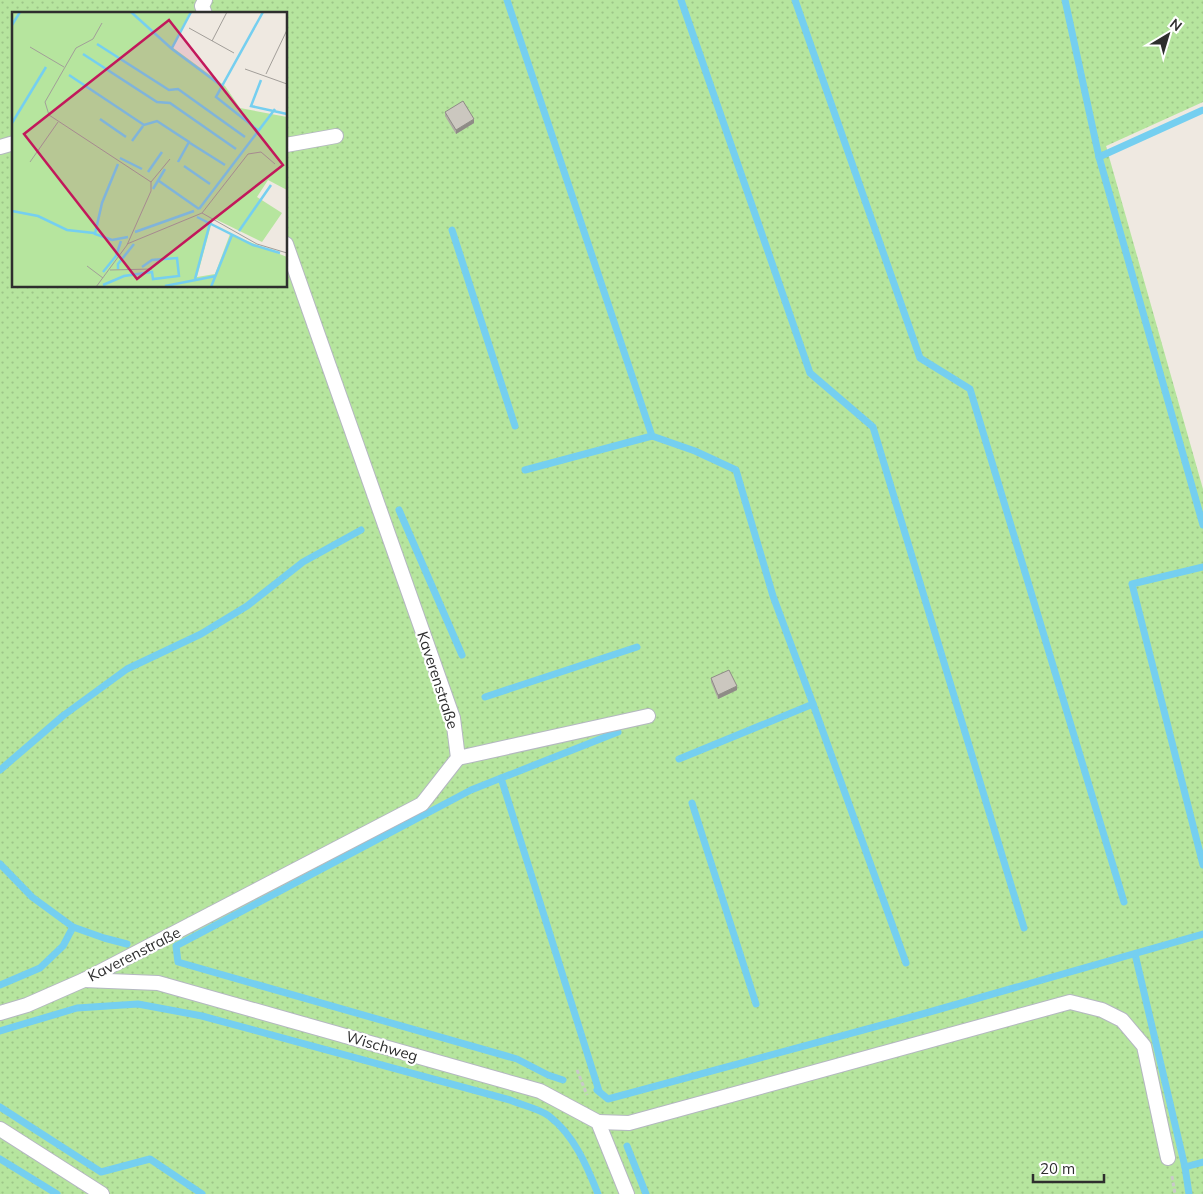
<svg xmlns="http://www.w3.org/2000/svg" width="1203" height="1194" font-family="Mulish,sans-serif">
<defs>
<pattern id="grass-dots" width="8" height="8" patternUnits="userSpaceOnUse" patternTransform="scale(1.25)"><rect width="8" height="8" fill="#b6e59e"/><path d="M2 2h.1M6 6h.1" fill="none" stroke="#9dc588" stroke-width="1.8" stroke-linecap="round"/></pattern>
</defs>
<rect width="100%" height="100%" fill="#efe9e1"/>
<!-- grass -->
<path fill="url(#grass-dots)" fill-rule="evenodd" d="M0,0h1203v102l-97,44 97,343v705h-568l-3,-5 -7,5h-625zM14,14h272v272h-272z"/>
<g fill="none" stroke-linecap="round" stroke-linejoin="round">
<!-- stream -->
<g stroke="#75cff0" stroke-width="7">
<polyline points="507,0 652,436 695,451 736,470 773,596 813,704 679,759"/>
<polyline points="681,0 810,373 873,427 1024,928"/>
<polyline points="795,0 920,358 970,389 1124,902"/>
<polyline points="1065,0 1099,157 1203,525"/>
<polyline points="1099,157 1203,110"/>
<polyline points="452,230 515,426"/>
<polyline points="525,470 652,436"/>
<polyline points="399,510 462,655"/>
<polyline points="1203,567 1132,584 1203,865"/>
<polyline points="485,697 637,647"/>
<polyline points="813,704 906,963"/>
<polyline points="0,770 64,715 127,669 201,634 247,606 303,562 361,530"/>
<polyline points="501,778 599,1091"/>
<polyline points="692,803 756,1004"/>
<polyline points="0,864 32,897 73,927 104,938 127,944"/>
<polyline points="1135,954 1185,1167 1189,1194"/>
<polyline points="0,985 40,968 63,946 73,927"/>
<path d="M0,1031l77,-23 61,-4 64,12 308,84c11,5 30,9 39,16 25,19 38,50 49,78"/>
<polyline points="563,1080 548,1075 517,1059 178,962 176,946 471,790 618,732"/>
<polyline points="597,1090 608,1099 926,1013 1203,934"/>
<polyline points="0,1107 101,1172 150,1159 202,1194"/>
<polyline points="627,1146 646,1194"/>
<polyline points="0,1159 57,1194"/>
<polyline points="1185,1167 1203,1162"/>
</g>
<defs>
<g id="lane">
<polyline points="205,0 202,6 205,14"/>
<polyline points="286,145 336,136"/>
<polyline points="0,147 14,143"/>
<polyline points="458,758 648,716"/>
<polyline points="84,980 158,983 540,1091 598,1122 627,1194"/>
<polyline points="0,1013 27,1005 84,980 422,804 458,758 453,718 286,244"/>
<polyline points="598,1122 629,1123 1070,1002 1102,1010 1122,1020 1144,1046 1168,1158"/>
<polyline points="0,1129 102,1194"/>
</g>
</defs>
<!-- lane casing -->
<use href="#lane" stroke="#b4b7c1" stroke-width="16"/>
<!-- path -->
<g stroke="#c9c9c9" stroke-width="3" stroke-dasharray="4 2.5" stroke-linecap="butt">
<polyline points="577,1070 587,1095"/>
<polyline points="1172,1176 1175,1194"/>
</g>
<!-- lane -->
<use href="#lane" stroke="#fff" stroke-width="14"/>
</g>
<!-- wall -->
<g fill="#afaba4">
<polygon points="445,112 474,123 456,134 445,116"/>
<polygon points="711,678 737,690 718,699 711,682"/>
</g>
<!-- shaded-wall -->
<g fill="#8e8b86">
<polygon points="474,119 474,123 456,134 456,130"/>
<polygon points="737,686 737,690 718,699 718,695"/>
</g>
<!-- building -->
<g fill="#cbc7bf" stroke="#8e8b86">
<polygon points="463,101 474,119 456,130 445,112"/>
<polygon points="729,670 737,686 718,695 711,678"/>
</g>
<g text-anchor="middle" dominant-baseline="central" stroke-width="4.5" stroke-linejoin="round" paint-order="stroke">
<!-- street labels -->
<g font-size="15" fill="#2e2e2e" stroke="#fff">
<text transform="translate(438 680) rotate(72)">Kaverenstraße</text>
<text transform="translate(134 954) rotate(-27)">Kaverenstraße</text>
<text transform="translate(382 1046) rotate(16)">Wischweg</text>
</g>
</g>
<!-- overview -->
<g transform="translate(12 12)">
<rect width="275" height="275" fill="#efe9e1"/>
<path d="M0,0h178l-18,35 53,39 15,22 47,9v73l-19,-10 -11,17 25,16 -20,29 -49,-24 -16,59 18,-3 15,-40 57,23v30h-275z" fill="#b6e59e"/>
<path fill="none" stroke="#75cff0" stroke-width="2.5" d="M119,0l41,37 51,38M0,13l8,-13M85,32l72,46 9,-1 67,48M160,36l19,-36M71,42l74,48 13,1 66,46M57,63l75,50 13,-4 32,21 -11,20M249,68l-10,26 36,8M88,107l26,18M0,111l34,-56M247,119l-43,-34 47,-85M120,129l11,-15M178,131l35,22M108,146l22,11M106,152l-16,39 -7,31 17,6 16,-3M172,154l26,18M136,160l14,-20M147,169l40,28M141,177l12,-20M187,197l76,-100M0,199l26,5 29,14 27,3M185,205l56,28 27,8M227,219l32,-46M123,220l59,-21M106,257v-5l16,-20M91,260l13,-16 5,-15M183,267l15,-56M91,273l21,-9 28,-4 1,7 26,-3 -2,-18 -25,2 -10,7M153,274l51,-10M199,275l21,-52"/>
<path fill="none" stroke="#a29e99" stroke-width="1" d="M177,16l45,25M200,29l15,-29M18,35l34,20M233,57l42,15M254,62l21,-44M18,150l28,-40M139,170l19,-23M190,201l46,-59 13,-2 14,12M115,232l75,-31 55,31 30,9M75,254l16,12M98,258l42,-1M84,275l31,-42 24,-54v-9l-102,-67 -4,-13 31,-54 17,-9 9,-16"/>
<path fill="#c2185b" fill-opacity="0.15" stroke="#c2185b" stroke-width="2.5" d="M157,8l114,145 -146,114 -113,-145z"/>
<rect width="275" height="275" fill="none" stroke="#2e2e2e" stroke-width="2.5"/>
</g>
<!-- north arrow -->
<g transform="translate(1168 35) rotate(38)" stroke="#ffffff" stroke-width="4" paint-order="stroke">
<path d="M0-4L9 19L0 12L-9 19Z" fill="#2e2e2e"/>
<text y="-8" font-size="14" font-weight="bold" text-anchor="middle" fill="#2e2e2e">N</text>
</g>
<!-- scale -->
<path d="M1033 1174v8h71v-8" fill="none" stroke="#2e2e2e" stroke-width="2.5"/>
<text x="1040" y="1174" font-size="15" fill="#2e2e2e" stroke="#ffffff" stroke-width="4" paint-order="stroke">20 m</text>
</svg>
